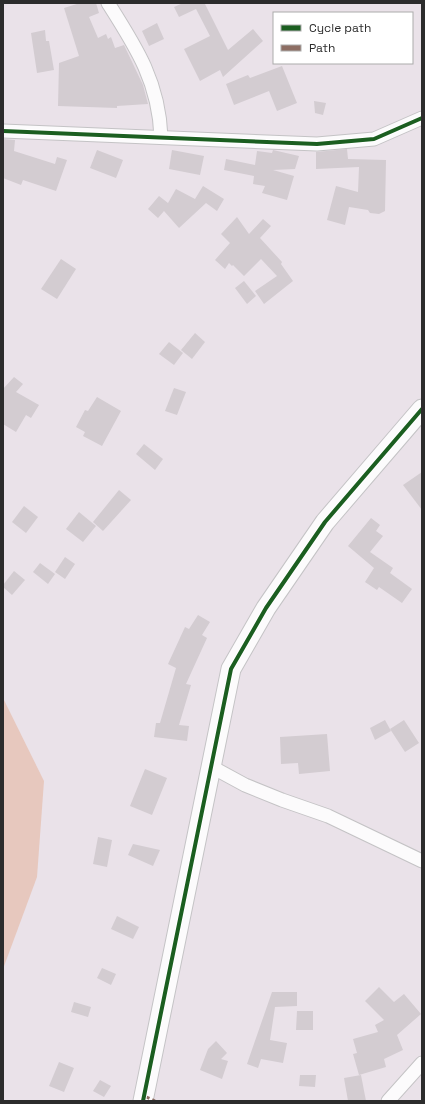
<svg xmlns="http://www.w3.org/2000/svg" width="425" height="1104" font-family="'Space Grotesk',sans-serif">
<rect width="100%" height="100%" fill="#eae2e9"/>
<!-- green -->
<polygon fill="#e7c8be" points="3,698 44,781 37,877 3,969"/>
<!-- building -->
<g fill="#d3ccd1">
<polygon points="80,3 96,3 99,13 89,17 98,38 106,34 108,39 111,37 115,48 124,45 143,85 148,104 117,106 117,108 58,106 59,63 79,56 64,8"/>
<polygon points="183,3 207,3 205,4 228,50 253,29 263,41 223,77 220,70 200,81 184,49 210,36 196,9 179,17 174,7"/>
<polygon points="157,23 164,39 149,46 142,31"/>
<polygon points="45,30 46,41 49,41 54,70 37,73 31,33"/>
<polygon points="282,66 297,103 277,111 269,91 234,105 226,84 248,75 250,78"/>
<polygon points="314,101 326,103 323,115 315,113"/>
<polygon points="3,139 15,140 14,151 55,164 57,157 67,160 56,191 23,180 21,185 3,178"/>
<polygon points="347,149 348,159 386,160 385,211 379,214 370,213 368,210 349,207 345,225 327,220 336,186 358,192 359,167 316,169 316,152"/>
<polygon points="97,150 123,160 116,178 90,168"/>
<polygon points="172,150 204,156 200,175 169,169"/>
<polygon points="273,150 299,156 295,169 273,170 294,176 287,200 262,193 265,186 253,184 254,176 224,170 226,159 255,165 257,151 272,153"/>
<polygon points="203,186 224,199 217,211 206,203 179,228 164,211 158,218 148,209 159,196 168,203 176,189 195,199"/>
<polygon points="237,217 249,234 263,219 271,226 260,238 282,262 281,264 293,281 264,304 255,291 277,276 261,259 244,276 233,265 232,266 229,263 225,269 215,260 230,243 221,234"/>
<polygon points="61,259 76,269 57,299 41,289"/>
<polygon points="244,281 256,296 247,304 235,288"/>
<polygon points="195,333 205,342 192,359 181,350"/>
<polygon points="169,342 183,353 174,365 159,354"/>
<polygon points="14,377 23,384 16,392 39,405 31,418 26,415 16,432 3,424 3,389"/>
<polygon points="174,388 186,392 177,415 165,411"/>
<polygon points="97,397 121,411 102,446 83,436 85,432 76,427 85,410 88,411"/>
<polygon points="144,444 163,459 155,470 136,454"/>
<polygon points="422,472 422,510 403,485"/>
<polygon points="119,490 131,500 103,531 93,522"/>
<polygon points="24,506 38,517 26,533 12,522"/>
<polygon points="79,512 96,526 83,542 66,529"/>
<polygon points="371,518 380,525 376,531 383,536 370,552 393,568 390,573 412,589 402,603 379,587 377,590 365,582 374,568 348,546"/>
<polygon points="65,557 75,564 65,579 55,572"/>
<polygon points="40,563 55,574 48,584 33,572"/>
<polygon points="14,571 25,580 12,595 3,587 3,585"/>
<polygon points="198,615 210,622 202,635 207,638 186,684 191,685 179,725 189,726 187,741 154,737 156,723 160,723 176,668 168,664 185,627 189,629"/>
<polygon points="385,720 391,731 375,740 370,728"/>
<polygon points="404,720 419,743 405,752 390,729"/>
<polygon points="327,734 330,771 299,774 298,763 281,764 280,737"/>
<polygon points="145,769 167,778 152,815 130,806"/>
<polygon points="98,837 112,840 107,867 93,864"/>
<polygon points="133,844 160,850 153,866 128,855"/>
<polygon points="117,916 139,927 133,939 111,929"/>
<polygon points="102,968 116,974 111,985 97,978"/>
<polygon points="379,987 394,1002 404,994 421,1014 397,1035 403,1050 384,1059 386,1067 359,1075 353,1054 357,1053 353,1039 378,1032 375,1025 384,1020 365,1001"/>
<polygon points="272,992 297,992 297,1006 275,1007 270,1040 287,1043 283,1063 261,1059 258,1068 247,1064"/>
<polygon points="74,1002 91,1007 88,1017 71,1012"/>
<polygon points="297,1011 313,1011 313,1030 296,1030"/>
<polygon points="216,1041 227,1053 221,1059 228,1061 222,1079 200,1070 208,1049"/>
<polygon points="59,1062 74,1068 64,1092 49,1086"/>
<polygon points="300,1075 316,1075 315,1087 299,1086"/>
<polygon points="361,1075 366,1101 348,1101 344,1078"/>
<polygon points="100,1080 111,1086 104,1097 93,1091"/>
</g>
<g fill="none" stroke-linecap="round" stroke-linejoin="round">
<defs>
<g id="street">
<path d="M108,3c28,44 51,79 53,134"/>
<polyline points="3,131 317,144 374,139 422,118"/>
<polyline points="210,766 245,785 282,800 328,816 422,861"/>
<polyline points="388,1101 422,1063"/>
</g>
<polyline id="secondary" points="143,1101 231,669 266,608 325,522 422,409"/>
</defs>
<!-- street casing -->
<use href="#street" stroke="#c4c3c5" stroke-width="15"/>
<!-- secondary casing -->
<use href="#secondary" stroke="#c4c3c5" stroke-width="21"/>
<!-- street -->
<use href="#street" stroke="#fcfbfc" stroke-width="13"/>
<!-- secondary -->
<use href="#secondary" stroke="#fcfbfc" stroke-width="19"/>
<!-- quiet -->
<polyline stroke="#8d6e63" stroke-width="3" stroke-dasharray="6 3" stroke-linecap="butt" points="144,1096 155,1101"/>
<defs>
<g id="cycleway">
<polyline points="3,131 317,144 374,139 422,118"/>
<polyline points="143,1101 231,669 266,608 325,522 422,409"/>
</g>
</defs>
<!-- cycleway casing -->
<use href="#cycleway" stroke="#fff" stroke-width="6"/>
<!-- cycleway -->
<use href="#cycleway" stroke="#1b5e20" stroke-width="4"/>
</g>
<!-- border -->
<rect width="425" height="1104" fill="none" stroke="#2c2c2c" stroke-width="8"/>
<!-- legend -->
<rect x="273" y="12" width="140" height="52" fill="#ffffff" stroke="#ababab"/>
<rect x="281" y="25" width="20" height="6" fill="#1b5e20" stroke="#ababab"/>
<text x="309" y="32" font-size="12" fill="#2c2c2c">Cycle path</text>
<rect x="281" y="45" width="20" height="6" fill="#8d6e63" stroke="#ababab"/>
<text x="309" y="52" font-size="12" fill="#2c2c2c">Path</text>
</svg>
